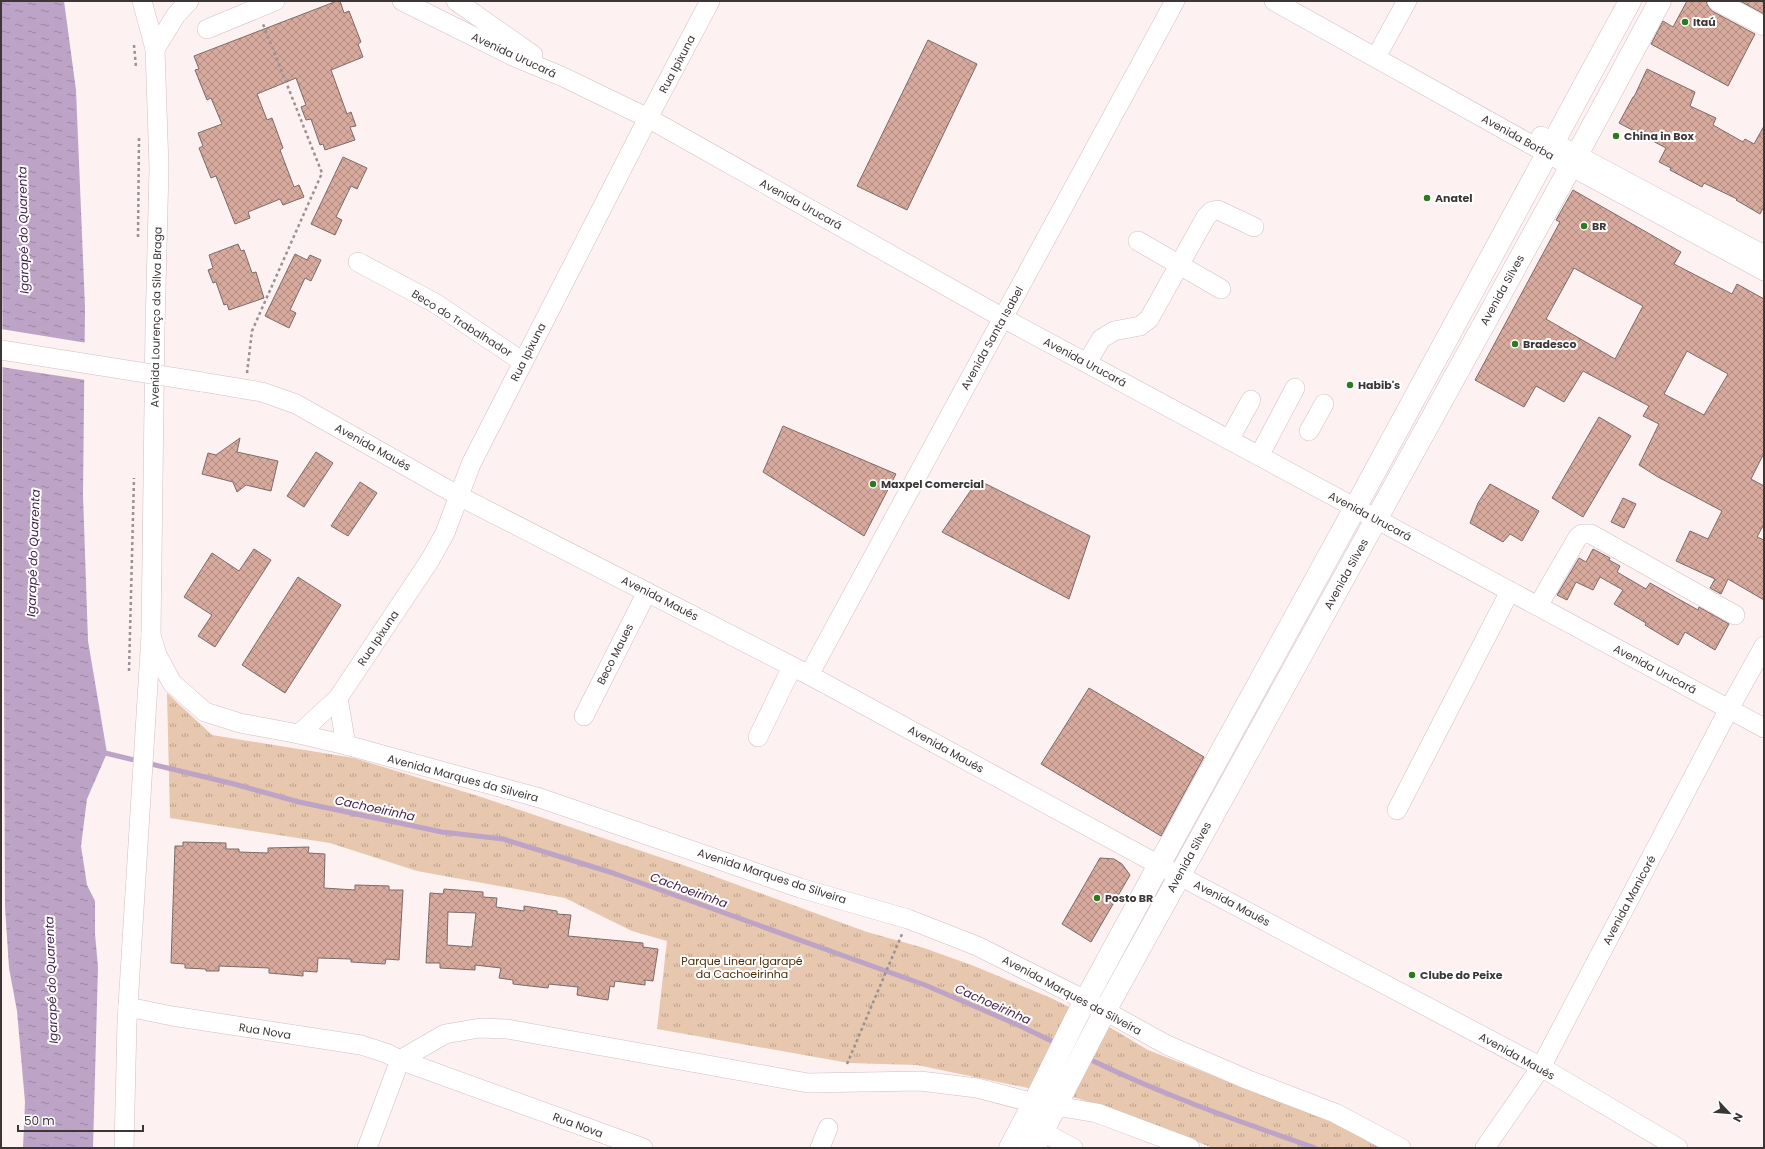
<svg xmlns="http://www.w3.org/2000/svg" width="1765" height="1149" font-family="Poppins,sans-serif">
<defs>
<pattern id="park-tufts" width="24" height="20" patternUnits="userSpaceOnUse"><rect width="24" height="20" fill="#e7c7ad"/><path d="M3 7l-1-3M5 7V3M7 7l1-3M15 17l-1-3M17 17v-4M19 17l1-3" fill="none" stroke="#bca28e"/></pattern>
<pattern id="water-ripples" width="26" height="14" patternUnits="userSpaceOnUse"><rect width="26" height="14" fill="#bda3c6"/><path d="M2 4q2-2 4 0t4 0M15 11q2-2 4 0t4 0" fill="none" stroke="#9b86a2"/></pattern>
<pattern id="building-cross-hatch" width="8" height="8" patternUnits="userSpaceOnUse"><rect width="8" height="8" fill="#d8aa9e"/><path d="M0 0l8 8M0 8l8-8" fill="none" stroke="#b08b82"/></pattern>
</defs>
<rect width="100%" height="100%" fill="#fdf1f2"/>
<!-- park -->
<polygon fill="url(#park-tufts)" points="167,693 212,735 354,758 478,796 683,865 867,932 924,948 974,966 1051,998 1111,1028 1148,1050 1374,1139 1387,1148 1213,1148 1116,1110 1076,1098 917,1065 849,1063 657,1029 667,941 632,931 565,898 417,871 330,843 170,818"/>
<!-- water -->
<polygon fill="url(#water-ripples)" points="1,1 64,1 76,90 85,307 83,495 88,641 107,753 87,799 81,846 87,885 95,901 95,934 98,967 93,1148 23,1148 25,1102 17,1011 9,968 5,907"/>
<!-- pier -->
<polygon fill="#fdf1f2" points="1,329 87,343 86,380 1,367"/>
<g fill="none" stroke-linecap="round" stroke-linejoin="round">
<!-- stream -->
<g stroke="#bda3c6" stroke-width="5">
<polyline points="101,752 234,784 299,802 442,832 503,839 613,873 925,985 1018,1025 1058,1044"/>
<path d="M1087,1058c73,36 151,63 228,90"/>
</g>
</g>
<!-- building -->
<g fill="url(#building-cross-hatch)" stroke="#7b6b67" fill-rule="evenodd">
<polygon points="337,1 340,1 344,13 349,11 361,42 358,44 363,57 331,70 347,114 351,112 356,126 350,127 355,140 325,150 323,144 320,145 311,119 306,120 301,107 306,105 296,78 257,94 267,120 272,118 283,148 280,150 294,187 299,185 304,197 283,205 280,199 248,212 250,218 235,224 216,176 211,178 199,148 203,146 198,133 222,124 211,98 207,100 195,70 199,69 194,56"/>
<polygon points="1687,1 1706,1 1708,6 1712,11 1755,34 1728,86 1651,44 1663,21 1673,27"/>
<polygon points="1740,1 1764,1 1764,14"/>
<polygon points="928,40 977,64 907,210 857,186"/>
<polygon points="1647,69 1695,92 1690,106 1716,118 1713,125 1743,142 1745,139 1754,144 1764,126 1764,206 1760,214 1736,200 1737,199 1704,183 1702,187 1670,170 1671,168 1659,162 1666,148 1619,123 1633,97 1634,97"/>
<polygon points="343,157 367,168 357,189 351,186 336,217 342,220 335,235 311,224"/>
<path d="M1573,190l108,62 -7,12 58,30 5,-10 27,15v154l-13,26 13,7v38l-7,13 7,3v60l-36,-21 -7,15 -11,-6 5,-9 -39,-18 14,-30 18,8 14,-28 -64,-34 -19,-12 20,-41 -16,-8 6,-10 -66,-35 -19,31 -28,-16 -12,21 -49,-27 85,-158 -4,-2zM1574,268l69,38 -28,53 -69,-40zM1687,351l41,23 -24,41 -40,-21z"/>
<polygon points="238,244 241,251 244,250 252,273 256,272 264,298 229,310 227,304 224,305 216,282 213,283 208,270 213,268 209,255"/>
<polygon points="295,254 307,260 310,255 321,260 311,281 305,278 290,310 296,313 289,328 265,316"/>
<polygon points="1599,417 1631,436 1583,517 1552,498"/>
<polygon points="783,426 896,474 864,536 763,472"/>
<polygon points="240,438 237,452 278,461 271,491 246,485 237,492 233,482 202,474 208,453 216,455"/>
<polygon points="316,452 333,463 304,507 287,496"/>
<polygon points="978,480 1090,536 1069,599 942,532"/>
<polygon points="360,482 377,493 348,536 331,526"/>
<polygon points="1490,484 1539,511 1522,541 1510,534 1503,542 1470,523 1478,503"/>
<polygon points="1623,498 1636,504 1624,528 1611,522"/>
<polygon points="254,549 271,560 215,647 198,636 212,615 184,597 212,553 239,571"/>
<polygon points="1593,549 1610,558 1609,560 1620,566 1617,572 1646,589 1650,583 1698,610 1699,607 1729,624 1715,650 1685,632 1678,645 1645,625 1646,623 1614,604 1623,590 1600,577 1593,590 1576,582 1567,600 1557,595 1579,558 1586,562"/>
<polygon points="298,577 341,605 285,693 242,665"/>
<polygon points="1089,688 1204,757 1161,836 1041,764"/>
<polygon points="183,842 226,843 226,849 239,849 239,852 268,853 268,848 309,847 308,853 325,854 324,888 355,890 355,885 389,886 389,890 403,890 399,960 386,959 385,964 351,962 351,959 318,958 317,972 303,971 303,976 269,973 269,968 219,966 219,971 206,971 206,969 185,968 185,964 171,963 175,846 183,846"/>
<polygon points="1100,858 1114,859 1122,864 1130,875 1091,942 1062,924"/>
<path d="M444,889l39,3v5l14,1 -1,9 28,4v-5l33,5v3l14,1 -3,21 75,7v4l15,2 -5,32 -8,-1v5l-30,-4 -1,6 -4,-1 -2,14 -31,-5 1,-8 -29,-3 -1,4 -35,-4v-4l-14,-2 2,-10 -26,-3v5l-35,-2v-5h-14l4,-70 13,1zM448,912l28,1 -4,34 -25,-2z"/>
</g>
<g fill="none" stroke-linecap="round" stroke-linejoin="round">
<defs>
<g id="minor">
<polyline points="402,1 517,58 561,76 648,118 1003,318 1764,728"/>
<polyline points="456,1 533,55"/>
<polyline points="1274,1 1530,144 1764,271"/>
<polyline points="1717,1 1764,26"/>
<polyline points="207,29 275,1"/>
<polyline points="1381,48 1407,1"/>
<polyline points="155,49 176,15 189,1"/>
<polyline points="1541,136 1764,255"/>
<polyline points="1138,241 1221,289"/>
<polyline points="358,262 435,303 523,362"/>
<polyline points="1087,363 1101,339 1114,331 1140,326 1149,319 1206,217 1212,211 1218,210 1254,227"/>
<polyline points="202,382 262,392 296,404 459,496 809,675 1159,865 1541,1067 1678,1148"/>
<polyline points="1309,431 1324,404"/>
<polyline points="1229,440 1251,400"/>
<polyline points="1259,456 1295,388"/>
<polyline points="1538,606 1578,537 1582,534 1591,534 1735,615"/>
<polyline points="151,635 157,655 172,683 205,712 240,723 299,734 346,745 540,798 800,888 908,919 977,946 1087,1001 1167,1045 1246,1079 1335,1113 1401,1148"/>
<polyline points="809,675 1175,1"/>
<polyline points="338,698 346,745"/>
<polyline points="584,716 647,592"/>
<polyline points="299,734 338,698 430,560 445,533 471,464 648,118 710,1"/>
<polyline points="758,737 792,667"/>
<polyline points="1397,810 1510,591"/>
<polyline points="128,1007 172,1016 361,1045 386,1053 400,1060 643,1148"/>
<polyline points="400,1060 445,1034 480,1028 507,1029 808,1083 920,1081 977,1088 1034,1103"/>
<polyline points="1056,1106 1097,1113 1190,1148"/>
<polyline points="1043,1132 1073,1148"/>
<polyline points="124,1148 127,1022 151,635 155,328 159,168 155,49 142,1"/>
<polyline points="367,1148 400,1060"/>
<polyline points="820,1148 828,1128"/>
<polyline points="1485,1148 1541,1067 1729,709 1764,646"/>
</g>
<g id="major">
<polyline points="1010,1148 1034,1103 1077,1016 1159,865 1355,508 1630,1"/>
<polyline points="1034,1148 1105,1011 1571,166 1660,1"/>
</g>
</defs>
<!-- minor casing -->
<use href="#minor" stroke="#d2bec0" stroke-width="20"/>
<!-- major casing -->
<use href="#major" stroke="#d2bec0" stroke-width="23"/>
<!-- path -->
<g stroke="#9b9192" stroke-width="2.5" stroke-dasharray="3 3" stroke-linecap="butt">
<polyline points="134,45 136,67"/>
<polyline points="138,237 139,138"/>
<polyline points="247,373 252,331 322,173 263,24"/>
<polyline points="129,671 134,478"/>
<polyline points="847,1064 902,934"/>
</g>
<!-- minor -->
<use href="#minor" stroke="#fff" stroke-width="19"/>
<!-- major -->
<use href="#major" stroke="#fff" stroke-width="22"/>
<defs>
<polyline id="minor-bridge" points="1,350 202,382"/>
</defs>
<!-- minor-bridge casing -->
<use href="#minor-bridge" stroke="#d2bec0" stroke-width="20" stroke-linecap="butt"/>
<!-- minor-bridge -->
<use href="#minor-bridge" stroke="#fff" stroke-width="19"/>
</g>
<!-- markers -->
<g fill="#2e7a20" stroke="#fff" stroke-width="1.5">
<circle cx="1685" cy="22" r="4"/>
<circle cx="1616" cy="136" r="4"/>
<circle cx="1427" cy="198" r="4"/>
<circle cx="1584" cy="226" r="4"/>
<circle cx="1515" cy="344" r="4"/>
<circle cx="1350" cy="385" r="4"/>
<circle cx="873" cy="484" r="4"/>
<circle cx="1097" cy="898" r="4"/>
<circle cx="1412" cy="975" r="4"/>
</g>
<g text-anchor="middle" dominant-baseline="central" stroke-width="4" stroke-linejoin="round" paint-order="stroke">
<!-- poi labels -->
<g font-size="11" font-weight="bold" fill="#3d3637" stroke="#fff" text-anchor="start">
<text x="1693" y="22">Itaú</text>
<text x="1624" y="136">China in Box</text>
<text x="1435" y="198">Anatel</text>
<text x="1592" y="226">BR</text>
<text x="1523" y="344">Bradesco</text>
<text x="1358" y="385">Habib's</text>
<text x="881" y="484">Maxpel Comercial</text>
<text x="1105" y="898">Posto BR</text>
<text x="1420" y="975">Clube do Peixe</text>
</g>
<!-- street labels -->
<g font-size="11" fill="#3d3637" stroke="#fff">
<text transform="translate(514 55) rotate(25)">Avenida Urucará</text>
<text transform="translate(677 64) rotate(-62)">Rua Ipixuna</text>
<text transform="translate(1518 137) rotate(29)">Avenida Borba</text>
<text transform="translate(801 204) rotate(29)">Avenida Urucará</text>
<text transform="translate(1502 290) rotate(-61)">Avenida Silves</text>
<text transform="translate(156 317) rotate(-89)">Avenida Lourenço da Silva Braga</text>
<text transform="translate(462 323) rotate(32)">Beco do Trabalhador</text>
<text transform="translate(992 338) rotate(-61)">Avenida Santa Isabel</text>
<text transform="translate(528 352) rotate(-63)">Rua Ipixuna</text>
<text transform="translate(1085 362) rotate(28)">Avenida Urucará</text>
<text transform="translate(373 447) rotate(29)">Avenida Maués</text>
<text transform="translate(1370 516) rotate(28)">Avenida Urucará</text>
<text transform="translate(1346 574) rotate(-61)">Avenida Silves</text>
<text transform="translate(660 598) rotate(27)">Avenida Maués</text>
<text transform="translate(378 638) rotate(-56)">Rua Ipixuna</text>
<text transform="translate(615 654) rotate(-63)">Beco Maues</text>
<text transform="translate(1655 669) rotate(28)">Avenida Urucará</text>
<text transform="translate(946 749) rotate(29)">Avenida Maués</text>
<text transform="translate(463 778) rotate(15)">Avenida Marques da Silveira</text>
<text transform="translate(1189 857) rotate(-61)">Avenida Silves</text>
<text transform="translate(772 876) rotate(18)">Avenida Marques da Silveira</text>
<text transform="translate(1629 900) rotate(-62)">Avenida Manicoré</text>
<text transform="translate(1232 903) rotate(28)">Avenida Maués</text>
<text transform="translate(1072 995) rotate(28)">Avenida Marques da Silveira</text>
<text transform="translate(265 1031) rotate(9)">Rua Nova</text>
<text transform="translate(1517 1056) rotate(29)">Avenida Maués</text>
<text transform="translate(578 1125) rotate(20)">Rua Nova</text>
</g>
<!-- park labels -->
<g font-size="11" fill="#4d2b05" stroke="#fff">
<text x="742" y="961">Parque Linear Igarapé<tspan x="742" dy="13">da Cachoeirinha</tspan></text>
</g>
<!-- water labels -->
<g font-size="12" font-style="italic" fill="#411e4b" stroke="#fff">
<text transform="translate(23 230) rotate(-91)">Igarapé do Quarenta</text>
<text transform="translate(33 553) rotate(-88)">Igarapé do Quarenta</text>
<text transform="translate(375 808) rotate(12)">Cachoeirinha</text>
<text transform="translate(689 890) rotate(20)">Cachoeirinha</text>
<text transform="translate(51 980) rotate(-92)">Igarapé do Quarenta</text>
<text transform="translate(993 1004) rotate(24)">Cachoeirinha</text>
</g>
</g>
<!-- border -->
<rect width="1765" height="1149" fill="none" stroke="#3d3637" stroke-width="4"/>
<!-- north arrow -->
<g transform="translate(1729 1113) rotate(116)" stroke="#ffffff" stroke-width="3" paint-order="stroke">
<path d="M0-3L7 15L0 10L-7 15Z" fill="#3d3637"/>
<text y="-6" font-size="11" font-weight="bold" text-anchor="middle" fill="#3d3637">N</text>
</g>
<!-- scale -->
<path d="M18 1125v6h125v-6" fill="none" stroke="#3d3637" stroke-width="2"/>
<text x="24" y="1125" font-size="12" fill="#3d3637" stroke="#ffffff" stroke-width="3" paint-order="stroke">50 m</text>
</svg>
